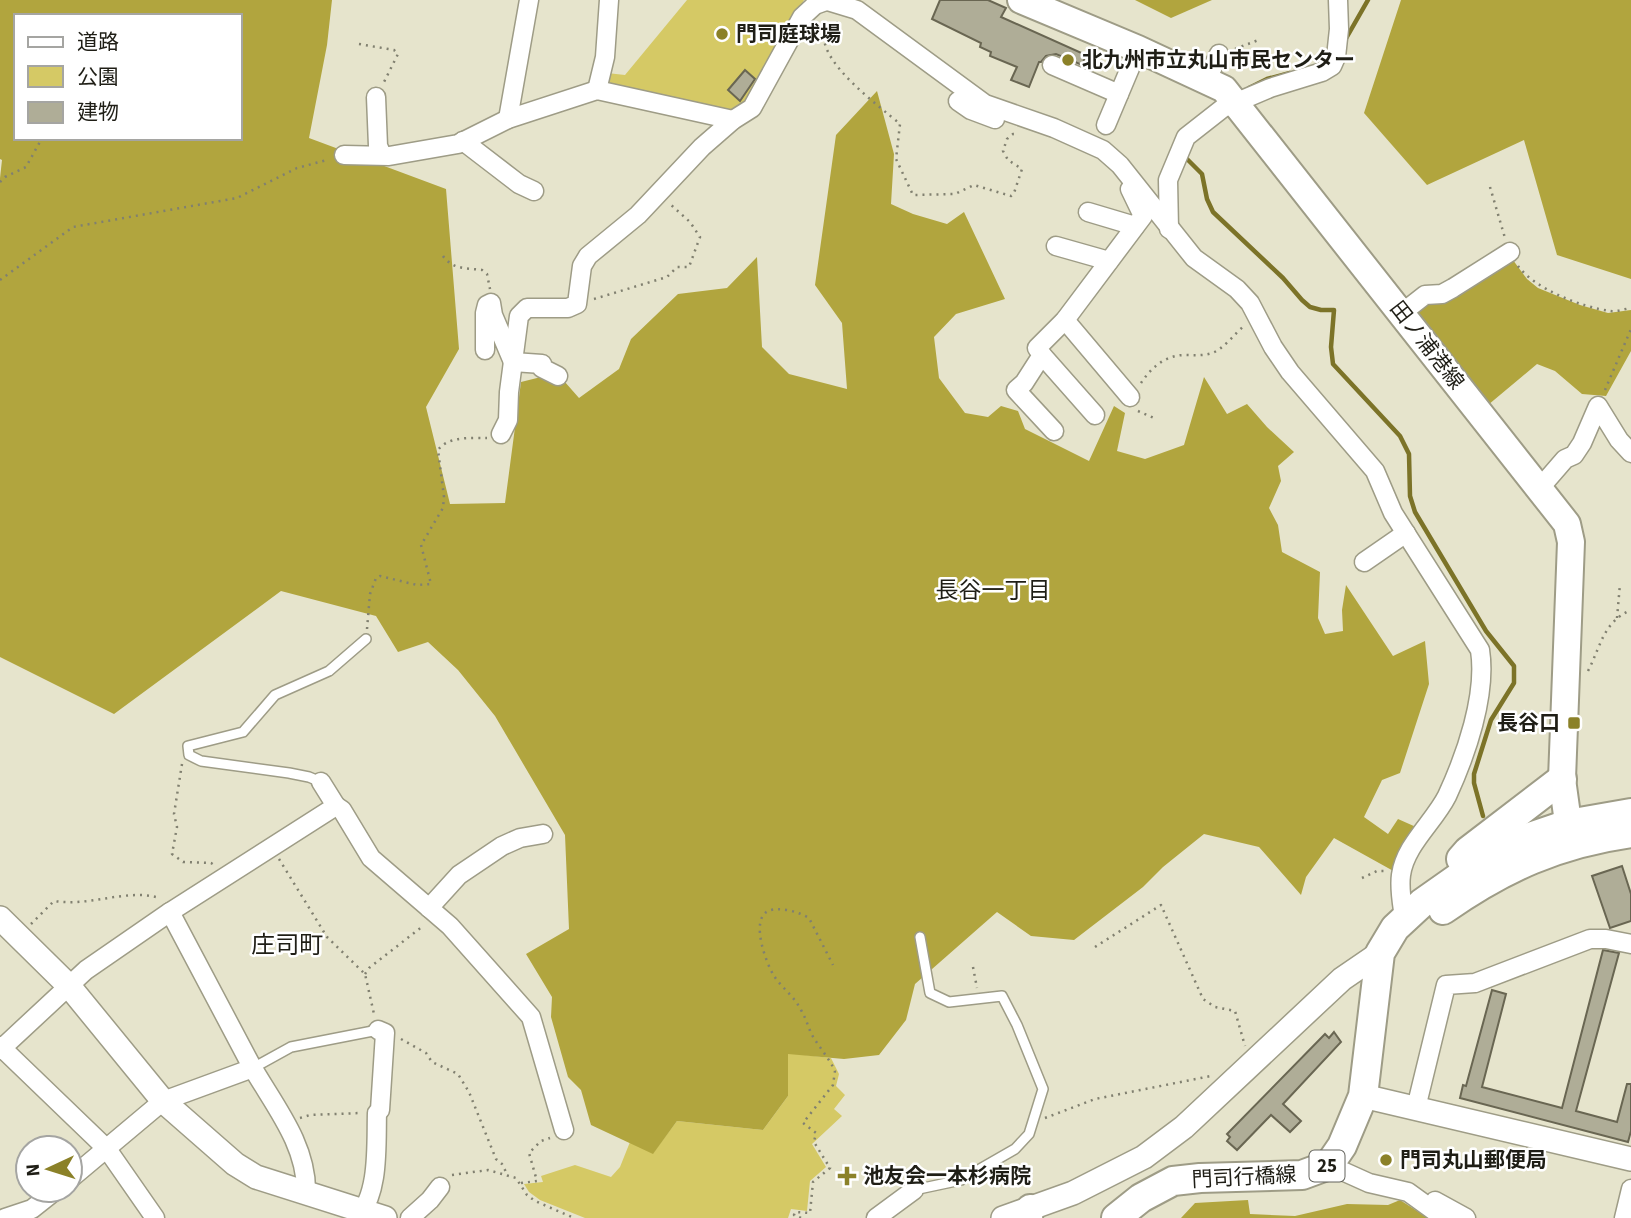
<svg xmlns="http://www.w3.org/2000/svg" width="1631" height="1218" font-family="'Source Sans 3','Noto Sans JP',sans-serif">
<rect width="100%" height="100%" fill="#e6e4cc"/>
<!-- green -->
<g fill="#d5c965">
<polygon points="687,0 804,0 765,76 746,107 732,115 609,86 605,79 607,73 625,75"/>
<polygon points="788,1053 831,1058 839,1074 836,1086 845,1095 834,1109 842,1116 812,1144 826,1167 810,1181 807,1211 791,1209 788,1218 585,1218 540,1200 529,1192 524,1184 543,1182 541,1176 575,1165 611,1177 620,1167 630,1142 653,1153 677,1121 763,1130 788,1096"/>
</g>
<!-- forest -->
<g fill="#b1a53e" fill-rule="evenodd">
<path d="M0,0h332l-5,45 -18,93 137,51 13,160 -33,58 24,97 55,-1 16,-121 36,-9 22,25 40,-29 12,-30 47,-45 49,-6 30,-31 5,90 27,27 58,15 -5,-66 -27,-38 21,-150 41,-44 17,63 -3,50 22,10 34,10 17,-12 41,87 -49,15 -22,23 5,41 26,35 23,4 13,-11 17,5 7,18 64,32 25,-55 11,7 -8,38 28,8 39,-14 20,-68 23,37 20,-10 20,23 27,25 -16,14 3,15 -12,27 9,17 4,27 38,20 -2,46 7,16 18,-3 -1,-21 4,-25 47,71 32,-15 4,43 -29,89 -18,7 -18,37 24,17 10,-15 18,8 -19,46 -63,-35 -28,39 -5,18 -42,-48 -55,-13 -41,33 -20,20 -69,53 -43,-4 -34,-24 -82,72 -9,36 -27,35 -35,4 -56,-5v42l-25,34 -86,-9 -24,33 -62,-29 -10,-35 -13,-13 -17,-60 1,-20 -26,-43 43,-25 -4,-94 -70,-119 -37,-46 -30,-28 -30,10 -22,-36 -95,-25 -167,123 -114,-57v-479l2,-18 -2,-1zM16,16h224v122h-224z"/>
<polygon points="1135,0 1212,0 1171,18"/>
<polygon points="1401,0 1631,0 1631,279 1557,255 1524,140 1427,185 1364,113"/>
<polygon points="1510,256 1527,279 1538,288 1580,305 1608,313 1631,310 1631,351 1606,396 1582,394 1555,371 1537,364 1488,405 1413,309"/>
<polygon points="1248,1200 1250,1214 1295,1216 1347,1204 1388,1205 1400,1200 1428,1218 1181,1218 1195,1203"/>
</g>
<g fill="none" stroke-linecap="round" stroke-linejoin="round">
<!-- stream -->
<g stroke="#7c7328" stroke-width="4.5">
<polyline points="1344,42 1368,0"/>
<polyline points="1249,88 1267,79 1290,73"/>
<polyline points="1183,155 1202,174 1207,199 1213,212 1283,278 1302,300 1310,307 1321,310 1334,310 1331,347 1333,364 1400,436 1409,454 1410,496 1415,512 1486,631 1514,666 1514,683 1491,720 1474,774 1474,783 1483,816"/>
</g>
</g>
<!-- building -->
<g fill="#afad97" stroke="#696652" stroke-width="2">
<polygon points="940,0 988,0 1006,8 1001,17 1086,55 1082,65 1056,54 1046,56 1041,62 1039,62 1029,87 1011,80 1017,67 990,56 991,52 980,47 981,43 932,19"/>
<polygon points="745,70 755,79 740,101 728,90"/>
<polygon points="1622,866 1631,894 1631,921 1610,928 1592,876"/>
<polygon points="1603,950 1619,953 1576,1111 1617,1122 1627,1084 1631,1084 1631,1131 1628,1142 1460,1098 1463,1085 1466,1086 1492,990 1506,994 1482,1087 1562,1108"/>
<polygon points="1334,1032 1341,1042 1283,1104 1301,1121 1290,1132 1271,1115 1237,1150 1227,1141 1230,1137 1227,1134 1325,1034 1329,1038"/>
</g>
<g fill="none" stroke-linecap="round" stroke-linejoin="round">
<defs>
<g id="service">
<polyline points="321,782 309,777 289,773 201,761 189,755 188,746 243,732 275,695 329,671 366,639"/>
<polyline points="253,1068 291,1047 378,1030"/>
<polyline points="914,1190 961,1180 1015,1149 1029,1134 1043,1089 1017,1025 1002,996 949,1002 930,993 920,937"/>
</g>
<g id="minor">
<path d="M824,0l33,10 128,94 69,24 49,22 17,15 74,93 43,31 13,14 23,44 17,25 85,99 18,42 87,137c7,45 -14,105 -33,146 -13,26 -42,49 -46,79 -2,14 1,28 3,42"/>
<polyline points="1052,65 1119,94"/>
<polyline points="1211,71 1219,54"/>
<polyline points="597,90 605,57 609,0"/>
<polyline points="376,97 378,146 382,155"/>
<polyline points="958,101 971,110 995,119"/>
<polyline points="508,119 529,0"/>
<polyline points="1106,125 1138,49"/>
<polyline points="463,141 519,184 534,191"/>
<polyline points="344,155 389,156 458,144 508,119 597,90 733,120"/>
<polyline points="1088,212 1135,226"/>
<polyline points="1169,229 1168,180 1186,137 1223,108 1270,88 1322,72 1332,66 1336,57 1339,29 1338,0"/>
<polyline points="1056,246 1109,261"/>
<polyline points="1402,313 1425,295 1442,294 1453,288 1510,252"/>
<polyline points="1065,320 1130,397"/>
<polyline points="485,350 485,313 487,305 491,303 493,315 513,362 542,364 542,368 558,376"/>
<polyline points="1042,355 1095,415"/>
<polyline points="1054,431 1016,390 1024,383 1042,355 1037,348 1065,320 1143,216 1130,189"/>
<polyline points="501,434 508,420 509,392 519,316 527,308 568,308 577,304 582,266 588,256 638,215 702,147 733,120 752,108 802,17 815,5 826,1"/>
<polyline points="1539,489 1565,459 1574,455 1582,443 1598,406 1619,440 1631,453"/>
<polyline points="1364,562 1406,533"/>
<polyline points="336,806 342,810 371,858 450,926 531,1017 564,1130"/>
<polyline points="429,908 459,875 502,846 520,838 543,834"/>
<path d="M170,912c27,51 54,102 81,153 22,39 56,79 55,127"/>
<polyline points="0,1046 107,1149 155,1218"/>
<polyline points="0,1050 86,970 170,912 336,806 321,782"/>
<polyline points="1416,1108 1446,985 1475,983 1590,939 1606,939 1631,944"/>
<polyline points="1329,1165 1369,1183 1408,1192 1444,1218"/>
<polyline points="70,1179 163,1101 253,1068"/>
<polyline points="1435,1201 1466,1218"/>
<polyline points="5,1218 32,1209 56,1190"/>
<path d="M356,1218c24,-22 20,-75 21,-105l3,-3 5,-77 -7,-3"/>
<polyline points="410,1218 430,1200 440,1187"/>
<polyline points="876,1218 914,1190"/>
<polyline points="1624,1218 1631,1189"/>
</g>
<g id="tertiary">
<polyline points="0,918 69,986 163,1101 235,1164 256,1177 385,1218"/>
<polyline points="1363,1096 1631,1159"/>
<polyline points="1003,1218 1073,1193 1144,1157 1184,1127 1342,979 1380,953"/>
</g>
<g id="secondary">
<polyline points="1021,0 1138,49 1224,89 1567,524 1571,542 1562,779 1571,844"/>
<polyline points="1029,1218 1030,1208"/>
</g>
<g id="primary">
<polyline points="1461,859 1468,851 1562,779"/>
<path d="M1443,910c60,-42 115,-67 188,-77"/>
<polyline points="1116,1218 1141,1198 1173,1181 1200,1178 1302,1175 1329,1165 1342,1146 1363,1096 1380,953 1395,928 1422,903 1476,865 1515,842 1568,824 1631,813"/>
</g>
</defs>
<!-- service casing -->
<use href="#service" stroke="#9e9c86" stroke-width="12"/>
<!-- minor casing -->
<use href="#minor" stroke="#9e9c86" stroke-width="21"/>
<!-- tertiary casing -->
<use href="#tertiary" stroke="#9e9c86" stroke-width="26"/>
<!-- secondary casing -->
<use href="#secondary" stroke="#9e9c86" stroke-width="30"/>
<!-- primary casing -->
<use href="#primary" stroke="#9e9c86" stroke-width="32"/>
<!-- path -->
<g stroke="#818070" stroke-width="2.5" stroke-dasharray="2 5" stroke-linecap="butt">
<path d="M838,22l-14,12c-3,30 54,71 76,90l-4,35 17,36 42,-1 19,-9 37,11 3,-3 8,-24 -14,-9 -5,-9 4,-12 6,-5h5"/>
<polyline points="359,44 394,50 398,54 384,82"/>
<polyline points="1235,49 1261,39"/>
<polyline points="0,182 5,177 26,167 42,138"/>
<polyline points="1490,187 1505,238"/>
<path d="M443,256c10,14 25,12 39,14l5,4 3,15"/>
<path d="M1518,266c17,23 63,41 92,45 7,1 14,-2 21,-3"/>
<polyline points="0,280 73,227 237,198 297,168 327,160"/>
<polyline points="594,299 667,277 677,267 689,267 700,237 690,222 670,204"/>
<path d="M1141,383c10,-15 24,-28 44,-28 9,0 18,1 27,-2 12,-4 23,-20 33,-28"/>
<polyline points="1605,390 1631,329"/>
<polyline points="1138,411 1154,418"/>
<polyline points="1617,618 1620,584"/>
<path d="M367,629l3,-35 6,-16 4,-2 37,9 14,-1 -10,-39 22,-37 1,-11 -6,-47c10,-14 34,-12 49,-12"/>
<path d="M1588,671c13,-25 15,-49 43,-61"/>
<polyline points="182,764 174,814 177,827 172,854 183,862 211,863 214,865"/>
<polyline points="279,859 327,937 365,974 374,1014"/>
<polyline points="1362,878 1377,871 1385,871"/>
<path d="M31,924l23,-23c37,6 72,-13 106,-3"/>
<polyline points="1095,947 1161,905 1203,999 1215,1007 1235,1011 1245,1046"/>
<polyline points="973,967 977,988"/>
<polyline points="365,974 369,968 423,926"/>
<polyline points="401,1039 426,1053 432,1062 458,1074 469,1092 496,1159 502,1164 508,1176"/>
<polyline points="300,1118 310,1115 360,1113"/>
<polyline points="1045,1118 1095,1099 1211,1076"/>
<polyline points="452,1175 488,1170 516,1178 527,1195 535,1201 574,1218"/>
<polyline points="521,1183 537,1181 529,1153 541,1141 550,1138"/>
<path d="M801,1218l-7,-3 1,-3 15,1 3,-31 17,-14 -16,-26 2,-9 -13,-10 30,-38 2,-14c-6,-13 -16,-24 -23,-36 -4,-8 -6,-17 -11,-25 -7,-14 -19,-22 -27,-34 -8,-13 -24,-56 -6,-65 11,-5 31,1 41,7l24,47"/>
</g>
<!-- service -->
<use href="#service" stroke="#fff" stroke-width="9"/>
<!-- minor -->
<use href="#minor" stroke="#fff" stroke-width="18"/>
<!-- tertiary -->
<use href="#tertiary" stroke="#fff" stroke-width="23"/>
<!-- secondary -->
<use href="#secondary" stroke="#fff" stroke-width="26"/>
<!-- primary -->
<use href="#primary" stroke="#fff" stroke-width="28"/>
</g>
<!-- markers -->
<g fill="#8b8128" stroke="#fff" stroke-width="2.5">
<circle cx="722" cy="34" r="7"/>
<circle cx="1068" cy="60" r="7"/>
<rect x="1567" y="716" width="14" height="14" rx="3.5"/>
<circle cx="1386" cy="1160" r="7"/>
<path d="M843.5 1165.5h7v7h7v7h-7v7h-7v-7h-7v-7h7z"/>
</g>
<g text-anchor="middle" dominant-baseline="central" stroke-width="5" stroke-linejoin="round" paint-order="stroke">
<!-- shield labels -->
<rect fill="#fff" stroke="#62625c" stroke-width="2" x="1309.5" y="1150.5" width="35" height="31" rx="5"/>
<g font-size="19" font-weight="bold" fill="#1f1e16">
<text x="1327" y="1166">25</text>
</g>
<!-- poi labels -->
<g font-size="21" font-weight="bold" fill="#1f1e16" stroke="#fff" text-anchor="start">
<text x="736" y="34">門司庭球場</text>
<text x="1082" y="60">北九州市立丸山市民センター</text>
<text x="1560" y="723" text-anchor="end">長谷口</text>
<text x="1400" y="1160">門司丸山郵便局</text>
<text x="863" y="1176">池友会一本杉病院</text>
</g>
<!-- street labels -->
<g font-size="21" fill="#1f1e16" stroke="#fff">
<text transform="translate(1427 345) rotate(52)">田ノ浦港線</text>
<text transform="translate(1244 1177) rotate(-3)">門司行橋線</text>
</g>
<!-- neighbourhood labels -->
<g font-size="23" fill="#1f1e16" stroke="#fff">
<text x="993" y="590">長谷一丁目</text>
</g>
<!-- quarter labels -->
<g font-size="24" fill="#1f1e16" stroke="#fff">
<text x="287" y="945">庄司町</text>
</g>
</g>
<!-- legend -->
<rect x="14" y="14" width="228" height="126" fill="#ffffff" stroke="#a5a5a2" stroke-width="2"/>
<rect x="28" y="37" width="35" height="10" fill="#ffffff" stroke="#a5a5a2" stroke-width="2"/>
<text x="77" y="49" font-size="21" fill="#1f1e16">道路</text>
<rect x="28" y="66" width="35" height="21" fill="#d5c965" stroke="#a5a5a2" stroke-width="2"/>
<text x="77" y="84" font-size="21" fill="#1f1e16">公園</text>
<rect x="28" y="102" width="35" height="21" fill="#afad97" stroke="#a5a5a2" stroke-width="2"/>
<text x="77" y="119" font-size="21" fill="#1f1e16">建物</text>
<!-- north arrow -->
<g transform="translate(49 1169) rotate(266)"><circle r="33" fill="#ffffff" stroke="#a5a5a2" stroke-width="2"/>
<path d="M0-5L12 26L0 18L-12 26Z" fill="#8b8128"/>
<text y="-10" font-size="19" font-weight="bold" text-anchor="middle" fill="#1f1e16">N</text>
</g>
</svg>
